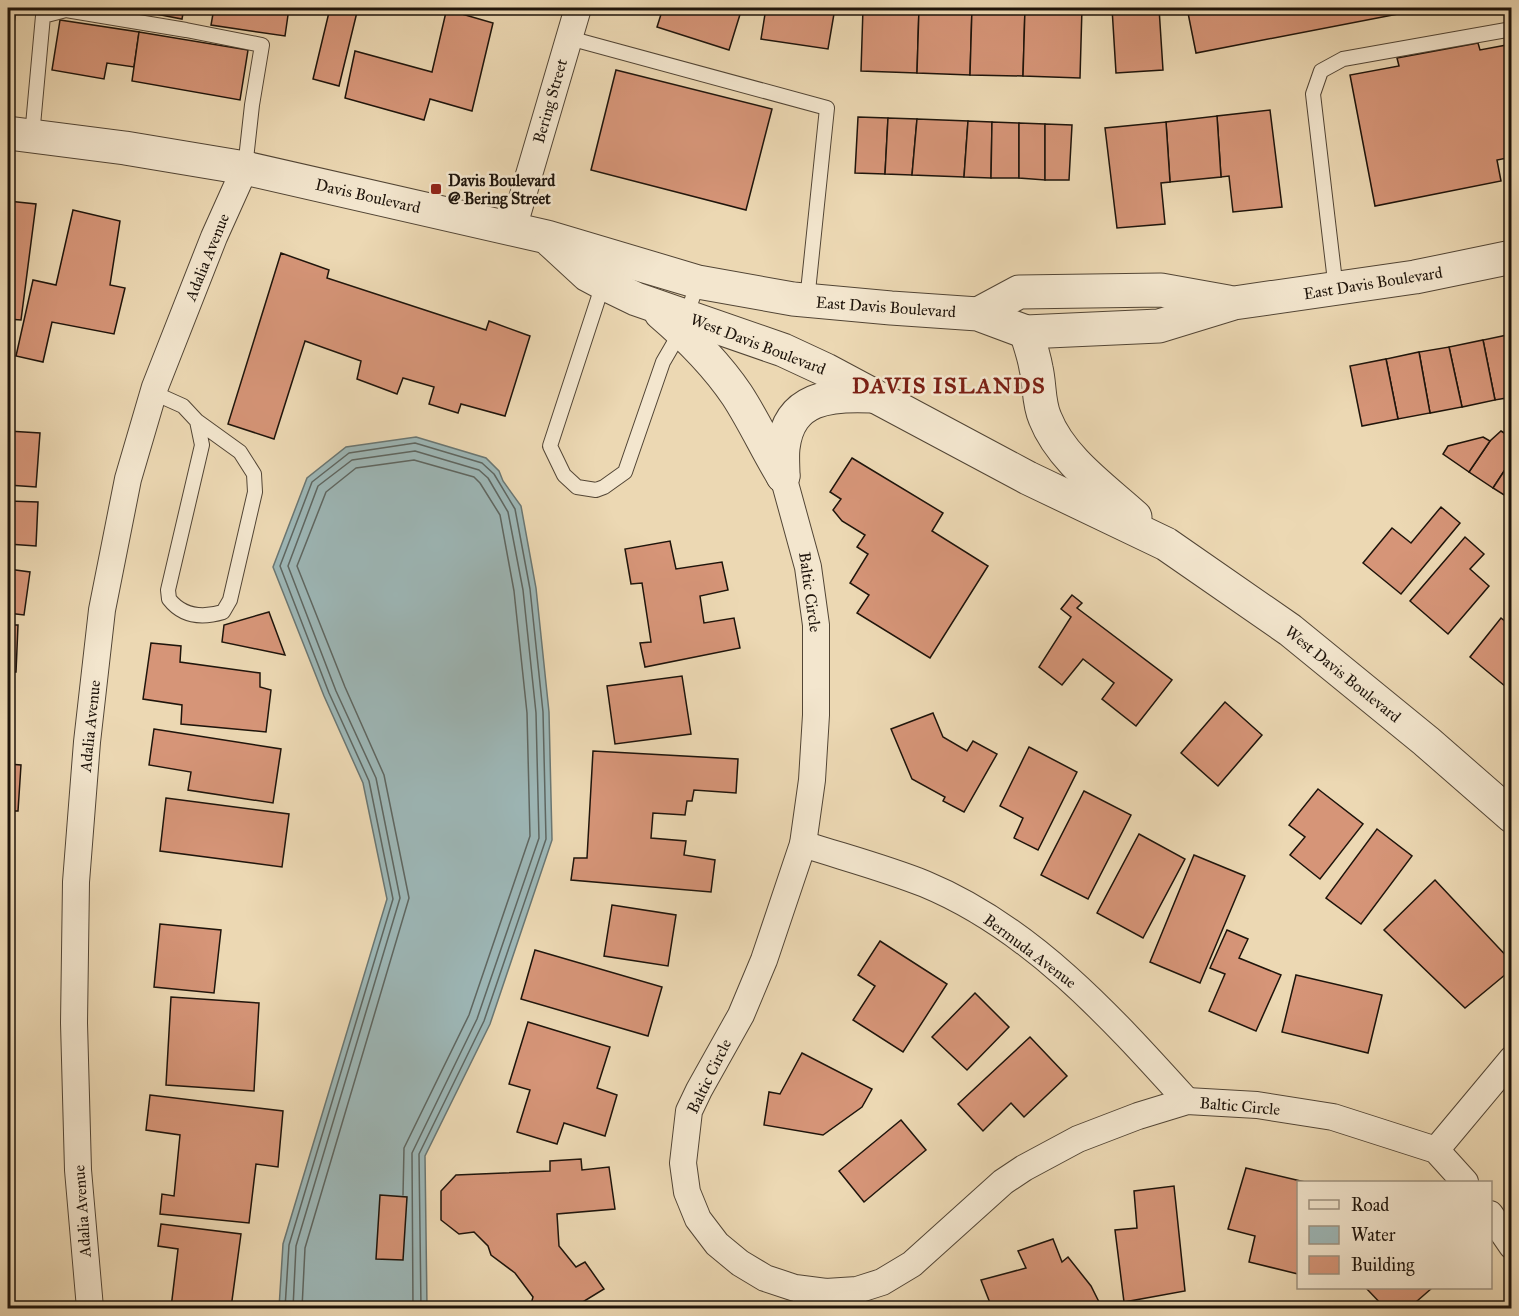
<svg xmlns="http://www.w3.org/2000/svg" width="1519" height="1316" font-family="'IM FELL Great Primer',serif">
<rect width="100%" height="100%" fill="#ecd8b3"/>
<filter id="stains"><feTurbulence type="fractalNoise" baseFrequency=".00333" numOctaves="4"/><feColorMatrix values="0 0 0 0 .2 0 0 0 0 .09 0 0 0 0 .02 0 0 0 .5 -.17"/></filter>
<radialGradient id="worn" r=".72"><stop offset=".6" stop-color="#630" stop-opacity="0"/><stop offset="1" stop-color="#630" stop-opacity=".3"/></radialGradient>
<!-- water -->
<polygon fill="#9db7b7" stroke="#6a7672" stroke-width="1.5" points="416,437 486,458 499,471 503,481 521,506 536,588 549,712 552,840 490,1024 425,1156 427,1308 279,1308 283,1244 387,899 363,783 324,696 273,567 307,478 346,447"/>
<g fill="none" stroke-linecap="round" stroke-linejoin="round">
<!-- shore -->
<g stroke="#5e6661" stroke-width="1.5">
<polyline points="285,1308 289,1245 393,899 369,781 329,693 280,566 312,482 349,453 415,443 482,463 494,474 515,509 530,589 543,712 546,839 484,1021 419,1154 421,1308"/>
<polyline points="293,1308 296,1246 400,898 376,778 336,691 288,566 318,486 352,460 415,451 479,470 488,478 508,512 523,590 536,713 539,838 477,1019 412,1153 413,1308"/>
<polyline points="302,1308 305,1248 409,898 384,775 345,687 297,566 326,492 356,468 414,460 474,477 480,483 500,515 514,591 527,713 530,836 469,1015 404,1148 403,1195"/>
</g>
</g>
<!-- building -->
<g fill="#d69578" stroke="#1e140b" stroke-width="1.5">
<polygon points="8,8 16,8 11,46 8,45"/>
<polygon points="141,8 184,8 182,19 140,11"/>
<polygon points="214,8 289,8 285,36 211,25"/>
<polygon points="330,8 358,8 339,86 313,79"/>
<polygon points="663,8 742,8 729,50 657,27"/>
<polygon points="766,8 835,8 828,49 761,39"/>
<polygon points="863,8 919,8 917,73 861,71"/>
<polygon points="919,8 972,8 970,75 917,73"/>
<polygon points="972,8 1025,8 1023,76 970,75"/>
<polygon points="1025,8 1082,8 1080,78 1023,76"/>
<polygon points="1112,8 1159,8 1163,70 1116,73"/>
<polygon points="1187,8 1429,8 1196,53"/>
<polygon points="446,12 455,12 493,23 472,111 430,99 424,120 345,98 355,51 432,72"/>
<polygon points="60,20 139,32 134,67 107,63 104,79 52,70"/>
<polygon points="139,32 248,50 240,100 132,81"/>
<polygon points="1478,43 1480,50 1512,44 1512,157 1497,160 1501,181 1375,206 1350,75 1399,66 1397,58"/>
<polygon points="616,70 772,109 746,210 591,170"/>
<polygon points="1270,110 1282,207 1233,212 1229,176 1221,177 1217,116"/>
<polygon points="1217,116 1221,177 1170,182 1166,122"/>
<polygon points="858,117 888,118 885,174 855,173"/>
<polygon points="888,118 917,119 912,175 885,174"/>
<polygon points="917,119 968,121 964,177 912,175"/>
<polygon points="968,121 992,122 991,178 964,177"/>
<polygon points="992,122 1019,123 1019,178 991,178"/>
<polygon points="1166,122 1170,182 1161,183 1165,224 1117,228 1105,128"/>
<polygon points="1019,123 1045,124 1045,180 1019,178"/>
<polygon points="1045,124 1072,125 1069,180 1045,180"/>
<polygon points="8,201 36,204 21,320 8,319"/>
<polygon points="73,210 120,221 110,285 125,288 114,334 52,322 43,362 16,356 33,280 56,285"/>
<polygon points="281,253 329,270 327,278 486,330 489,321 530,336 505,416 461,404 458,413 429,404 434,387 403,378 397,394 357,379 361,361 305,341 274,439 228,424"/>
<polygon points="1512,334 1512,397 1495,400 1483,340"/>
<polygon points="1483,340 1495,400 1462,407 1449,347"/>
<polygon points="1449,347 1462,407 1430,413 1419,352"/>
<polygon points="1419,352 1430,413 1398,419 1386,359"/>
<polygon points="1386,359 1398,419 1362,426 1350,366"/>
<polygon points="8,431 40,433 36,487 8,485"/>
<polygon points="1501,431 1512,438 1512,459 1493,488 1469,472 1490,441"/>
<polygon points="1483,437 1490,441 1469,472 1443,454 1448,446"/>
<polygon points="852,458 943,513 932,531 988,566 930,658 857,613 869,595 850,583 868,554 857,547 865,535 842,521 833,510 841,499 830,492"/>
<polygon points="1512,459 1512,500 1493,488"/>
<polygon points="8,501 38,502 36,546 8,544"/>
<polygon points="1441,507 1460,523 1401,594 1363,563 1392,528 1411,543"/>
<polygon points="1465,537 1484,554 1470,569 1489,586 1448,634 1410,601"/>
<polygon points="670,541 676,569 722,562 728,590 700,596 704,623 734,618 740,648 645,667 640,643 651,642 642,583 631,584 625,549"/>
<polygon points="8,569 30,572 24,615 8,613"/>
<polygon points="1072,595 1082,603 1077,608 1172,680 1136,726 1102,699 1114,683 1083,659 1062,685 1039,667 1071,617 1061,609"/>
<polygon points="269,612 285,655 222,642 224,625"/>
<polygon points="1501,618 1512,627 1512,692 1470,657"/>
<polygon points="8,625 18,625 16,672 8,672"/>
<polygon points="151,643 181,646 180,662 260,673 260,687 271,690 266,732 181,724 182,705 143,699"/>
<polygon points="682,676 691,734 615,744 607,686"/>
<polygon points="1225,702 1262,735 1218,786 1181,753"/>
<polygon points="933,713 943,737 967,751 973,741 997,754 964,812 943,801 945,797 912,779 891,729"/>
<polygon points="8,718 13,718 12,742 8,742"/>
<polygon points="154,729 281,749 273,803 188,790 191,772 149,765"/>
<polygon points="1029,747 1077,772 1038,850 1014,838 1023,818 1000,806"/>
<polygon points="593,751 738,759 736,793 694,790 692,801 687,801 685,815 653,813 651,838 686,841 684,855 715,860 711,892 571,880 574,858 587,858"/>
<polygon points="8,764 21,765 18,811 8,811"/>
<polygon points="1318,789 1363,824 1320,879 1290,855 1305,837 1289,825"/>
<polygon points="1084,791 1131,815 1088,899 1041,875"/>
<polygon points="166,798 289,814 282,867 160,851"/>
<polygon points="1377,829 1412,856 1361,924 1326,898"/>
<polygon points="1139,834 1185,859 1143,938 1097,913"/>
<polygon points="1194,855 1245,876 1200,983 1150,962"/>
<polygon points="1435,880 1512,962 1512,969 1465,1008 1384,930"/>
<polygon points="612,905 676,915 668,966 604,956"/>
<polygon points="160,924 221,930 214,993 154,987"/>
<polygon points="1227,930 1248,939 1239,958 1281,975 1256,1031 1209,1011 1225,974 1210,968"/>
<polygon points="880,941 947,984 903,1052 853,1020 875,986 858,975"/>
<polygon points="535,950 662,987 648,1036 521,999"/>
<polygon points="1296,975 1382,995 1368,1053 1282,1032"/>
<polygon points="975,993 1009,1027 967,1070 932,1037"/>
<polygon points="171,997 259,1003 254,1091 166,1085"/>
<polygon points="528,1022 610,1047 597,1088 617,1095 605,1136 564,1123 557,1144 517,1132 530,1090 509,1084"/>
<polygon points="1030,1037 1067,1076 1024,1117 1011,1103 983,1131 958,1104"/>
<polygon points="802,1053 872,1089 862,1107 823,1135 764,1125 769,1092 780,1094"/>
<polygon points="150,1095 283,1111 278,1167 256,1164 249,1223 160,1214 162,1194 174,1196 180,1135 146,1130"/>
<polygon points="901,1120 926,1150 864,1202 839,1171"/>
<polygon points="581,1159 582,1170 609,1167 615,1209 557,1214 559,1246 576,1267 585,1262 604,1289 573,1308 530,1308 533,1297 515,1273 491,1255 488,1246 474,1232 459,1234 441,1220 441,1191 456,1175 550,1171 550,1161"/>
<polygon points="1246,1168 1305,1182 1298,1182 1298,1274 1249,1262 1255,1236 1228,1229"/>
<polygon points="1174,1186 1185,1291 1124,1302 1115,1230 1137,1228 1134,1191"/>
<polygon points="380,1195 407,1197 403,1260 376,1259"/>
<polygon points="161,1224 241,1234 231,1308 171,1308 178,1249 158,1246"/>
<polygon points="1053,1239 1062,1262 1068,1257 1091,1286 1102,1308 992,1308 981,1280 1026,1268 1018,1251"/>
<polygon points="1366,1288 1432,1288 1409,1308 1385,1308"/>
</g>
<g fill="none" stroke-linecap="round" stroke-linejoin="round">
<defs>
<g id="service">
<polyline points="569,38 827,108 807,301"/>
<polyline points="32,136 43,16 66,10 186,30 262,45 252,105 245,168"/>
<polyline points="603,284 550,446 564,475 577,487 596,490 604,487 625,472 663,362 681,331 698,282"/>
<polyline points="1336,290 1313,94 1321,71 1343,59 1512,29"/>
<path d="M154,393l29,13 14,15 43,31 14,22 1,18 -25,108 -7,12c-20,6 -40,5 -54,-13l-1,-9 34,-145 -5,-24"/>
</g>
<g id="minor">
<polyline points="513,229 578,8"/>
<polyline points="783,476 808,567 816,625 816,715 812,780 803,844 764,960 741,1015 699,1090 689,1111 683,1163 687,1192 698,1219 717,1244 740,1263 765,1278 795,1288 826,1292 857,1290 882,1282 912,1264 1003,1182 1024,1168 1078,1139 1138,1116 1187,1101 1257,1105 1333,1117 1436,1150 1465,1182"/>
<path d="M803,844c40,13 82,24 122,40 106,44 186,133 262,217"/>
<polyline points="1436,1150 1512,1059"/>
<polyline points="1490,1214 1512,1246"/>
<polyline points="90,1308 78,1170 74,1023 76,882 87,742 102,610 128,479 155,387 214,237 245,168"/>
</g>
<g id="tertiary">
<polyline points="8,133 125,148 245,168 547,237 698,282 793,299 891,308 978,314 1026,332 1159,326 1234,303 1415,277 1512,257"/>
<polyline points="551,241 588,275 603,283 636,299 783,350 826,370 1028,478 1166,544 1290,630 1426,741 1512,816"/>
<path d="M661,313c28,24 55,51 76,82 17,26 30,55 46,81"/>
<polyline points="978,314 1019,292 1161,290 1228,302"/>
<path d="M1026,332c4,12 8,24 10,36 4,16 2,34 9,50 16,41 58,70 90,99"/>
<path d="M783,476c0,-9 -1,-19 0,-28 6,-51 47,-54 89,-52"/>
</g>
</defs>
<!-- service casing -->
<use href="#service" stroke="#524535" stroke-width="16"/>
<!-- minor casing -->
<use href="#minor" stroke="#524535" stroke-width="28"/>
<!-- tertiary casing -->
<use href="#tertiary" stroke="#524535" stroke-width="35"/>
<!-- service -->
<use href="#service" stroke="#f3e6ce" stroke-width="14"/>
<!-- minor -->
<use href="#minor" stroke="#f3e6ce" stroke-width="26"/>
<!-- tertiary -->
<use href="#tertiary" stroke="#f3e6ce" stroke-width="33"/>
</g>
<!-- markers -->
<rect fill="#8f2418" stroke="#f3e6ce" stroke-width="2" x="430" y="183" width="12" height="12" rx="3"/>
<g text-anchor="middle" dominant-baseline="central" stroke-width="5" stroke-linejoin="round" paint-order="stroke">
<!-- street labels -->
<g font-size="16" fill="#1e140b" stroke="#f3e6ce">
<text transform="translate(550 101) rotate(-74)">Bering Street</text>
<text transform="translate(368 196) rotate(13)">Davis Boulevard</text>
<text transform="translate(207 257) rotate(-68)">Adalia Avenue</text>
<text transform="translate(1373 283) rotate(-9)">East Davis Boulevard</text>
<text transform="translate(886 307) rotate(4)">East Davis Boulevard</text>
<text transform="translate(758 344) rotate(21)">West Davis Boulevard</text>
<text transform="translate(810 592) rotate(82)">Baltic Circle</text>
<text transform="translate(1343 674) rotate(39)">West Davis Boulevard</text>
<text transform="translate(90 726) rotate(-84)">Adalia Avenue</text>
<text transform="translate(1030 951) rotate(37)">Bermuda Avenue</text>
<text transform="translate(709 1076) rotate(-64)">Baltic Circle</text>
<text transform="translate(1240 1106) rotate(5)">Baltic Circle</text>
<text transform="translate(82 1211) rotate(-94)">Adalia Avenue</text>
</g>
<!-- poi labels -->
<g font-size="16" font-weight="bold" fill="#1e140b" stroke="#f3e6ce" text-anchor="start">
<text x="448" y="180">Davis Boulevard<tspan x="448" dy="18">@ Bering Street</tspan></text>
</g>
<!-- district labels -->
<g font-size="22" font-weight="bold" letter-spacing="1.5" fill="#7a1f14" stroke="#f3e6ce">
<text x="949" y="385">DAVIS ISLANDS</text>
</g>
</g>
<!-- margin -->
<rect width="1519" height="1316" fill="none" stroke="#ecd8b3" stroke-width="30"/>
<rect x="9" y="9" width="1501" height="1298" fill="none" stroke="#1e140b" stroke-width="3"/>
<rect x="15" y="15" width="1489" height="1286" fill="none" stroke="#1e140b" stroke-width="1.5"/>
<!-- legend -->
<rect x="1297" y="1181" width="195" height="108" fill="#f3e6ce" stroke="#9e9280" stroke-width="1.5"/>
<rect x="1309" y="1200" width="30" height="9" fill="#f3e6ce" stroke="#9e9280" stroke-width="1.5"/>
<text x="1351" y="1211" font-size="18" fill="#1e140b">Road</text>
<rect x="1309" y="1226" width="30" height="18" fill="#9db7b7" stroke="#9e9280" stroke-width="1.5"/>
<text x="1351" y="1241" font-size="18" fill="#1e140b">Water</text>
<rect x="1309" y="1256" width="30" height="18" fill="#d69578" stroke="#9e9280" stroke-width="1.5"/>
<text x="1351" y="1271" font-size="18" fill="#1e140b">Building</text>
<rect width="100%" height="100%" filter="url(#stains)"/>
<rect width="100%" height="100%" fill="url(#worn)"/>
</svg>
